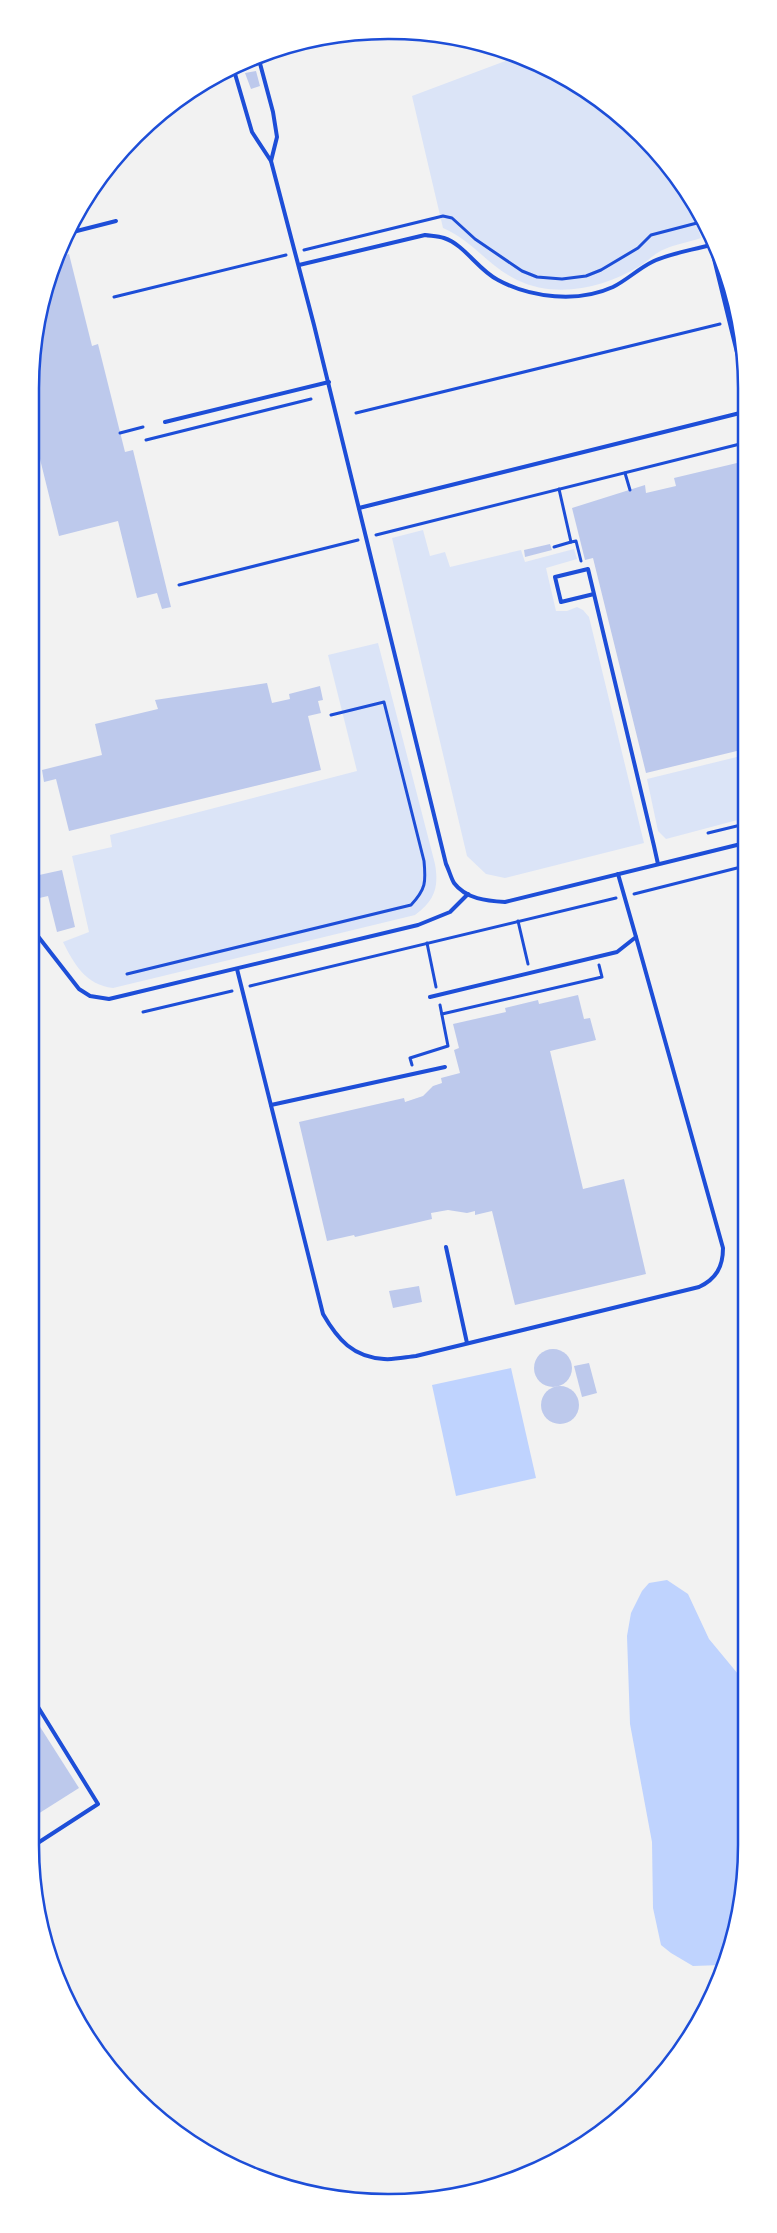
<svg xmlns="http://www.w3.org/2000/svg" width="777" height="2233" font-family="'Open Sans',sans-serif">
<rect width="100%" height="100%" fill="#f2f2f2"/>
<!-- green -->
<g fill="#dbe4f7">
<path d="M516,57l52,21 90,74 32,49 11,37c-12,4 -25,6 -36,11 -9,3 -17,12 -25,17 -37,22 -83,33 -123,14 -29,-14 -45,-40 -74,-52l-31,-132z"/>
<polygon points="423,530 430,556 445,552 450,567 521,550 525,562 574,549 577,559 546,568 556,611 567,611 577,607 583,610 589,617 644,843 505,878 486,874 467,856 392,538"/>
<path d="M378,643l57,221c4,23 0,36 -20,51l-302,73c-27,-3 -39,-24 -50,-46l26,-10 -17,-76 40,-9 -2,-12 247,-64 -29,-116z"/>
<polygon points="745,755 745,818 666,839 658,831 647,779"/>
</g>
<!-- water -->
<g fill="#bfd3fe">
<polygon points="511,1368 536,1478 456,1496 432,1385"/>
<polygon points="667,1580 688,1594 709,1639 738,1674 747,1697 747,1845 735,1937 722,1965 693,1966 671,1953 661,1945 653,1908 652,1842 630,1724 627,1636 631,1613 642,1591 649,1583"/>
</g>
<!-- building -->
<g fill="#bdc9ec">
<polygon points="256,71 260,86 251,89 245,73"/>
<polygon points="69,254 92,346 98,344 125,452 133,450 171,607 162,609 157,593 137,598 118,521 59,536 40,459 30,462 30,388 42,296 57,257"/>
<polygon points="737,463 743,488 738,489 744,512 745,749 646,773 593,558 585,560 572,508 645,485 646,493 676,486 674,478"/>
<polygon points="550,544 552,550 525,557 524,550"/>
<polygon points="267,683 272,703 290,699 289,694 320,686 323,700 318,701 321,713 308,716 321,770 69,831 56,779 44,782 42,770 102,755 95,724 158,709 155,700"/>
<polygon points="62,870 75,927 57,932 48,896 31,900 30,877"/>
<polygon points="578,995 584,1019 590,1018 596,1040 550,1051 583,1189 624,1179 646,1274 515,1305 492,1211 475,1215 475,1211 467,1213 448,1210 431,1213 432,1219 355,1237 354,1235 327,1241 299,1122 404,1098 405,1102 423,1096 433,1086 442,1083 441,1078 460,1073 454,1050 459,1048 453,1024 506,1012 505,1008 538,1000 539,1004"/>
<polygon points="419,1286 422,1302 393,1308 389,1291"/>
<circle cx="553" cy="1368" r="19"/>
<polygon points="589,1363 597,1393 582,1397 574,1366"/>
<circle cx="560" cy="1405" r="19"/>
<polygon points="30,1711 79,1788 30,1819"/>
</g>
<g fill="none" stroke-linecap="round" stroke-linejoin="round">
<!-- path -->
<g stroke="#1d4ed8" stroke-width="3">
<polyline points="304,250 443,216 452,218 475,239 522,271 537,277 562,279 586,276 601,270 638,248 651,235 697,223"/>
<polyline points="114,297 286,255"/>
<polyline points="356,413 720,324"/>
<polyline points="120,433 143,427"/>
<polyline points="146,440 311,399"/>
<polyline points="625,473 630,490"/>
<polyline points="559,489 571,542 576,541 581,561"/>
<polyline points="376,535 744,443"/>
<polyline points="554,547 571,542"/>
<polyline points="179,585 358,540"/>
<polyline points="708,833 745,824"/>
<polyline points="634,894 745,866"/>
<polyline points="518,921 528,964"/>
<polyline points="427,943 436,987"/>
<path d="M127,974l284,-69c15,-16 15,-23 13,-44l-40,-159 -53,13"/>
<polyline points="250,986 616,898"/>
<polyline points="143,1012 232,991"/>
<polyline points="442,1014 602,977 599,965"/>
<polyline points="412,1065 410,1058 448,1046 440,1005"/>
</g>
<!-- service -->
<g stroke="#1d4ed8" stroke-width="4">
<polyline points="258,56 273,112 277,137 271,161"/>
<path d="M233,67l19,65 19,29 43,164 132,539c3,6 5,14 8,19 12,16 33,18 51,19l240,-59"/>
<polyline points="705,222 744,381"/>
<polyline points="65,234 116,221"/>
<path d="M299,265l126,-30c6,1 13,1 19,3 21,7 34,32 54,42 33,18 80,23 115,7 14,-7 25,-18 39,-25 15,-8 41,-12 58,-17"/>
<polyline points="165,422 329,382"/>
<polyline points="359,508 744,412"/>
<polyline points="594,594 561,602 555,577 588,569 594,594 654,846 658,864"/>
<polyline points="30,926 79,989 90,996 109,999 418,925 450,912 468,894"/>
<path d="M237,969l86,345c15,26 30,43 61,45 10,1 22,-2 32,-3l283,-69c17,-8 24,-20 24,-39l-87,-311"/>
<polyline points="430,997 617,952 636,937 618,874"/>
<polyline points="271,1105 445,1067"/>
<polyline points="446,1247 467,1343"/>
<polyline points="30,1694 98,1804 30,1848"/>
</g>
</g>
<!-- crop -->
<path d="M0 0H777V2233H0ZM388 39H389A349 349 0 0 1 738 388V1845A349 349 0 0 1 389 2194H388A349 349 0 0 1 39 1845V388A349 349 0 0 1 388 39Z" fill="#fff" fill-rule="evenodd"/>
<path fill="none" stroke="#1d4ed8" stroke-width="2.5" d="M388 39H389A349 349 0 0 1 738 388V1845A349 349 0 0 1 389 2194H388A349 349 0 0 1 39 1845V388A349 349 0 0 1 388 39Z"/>
</svg>
